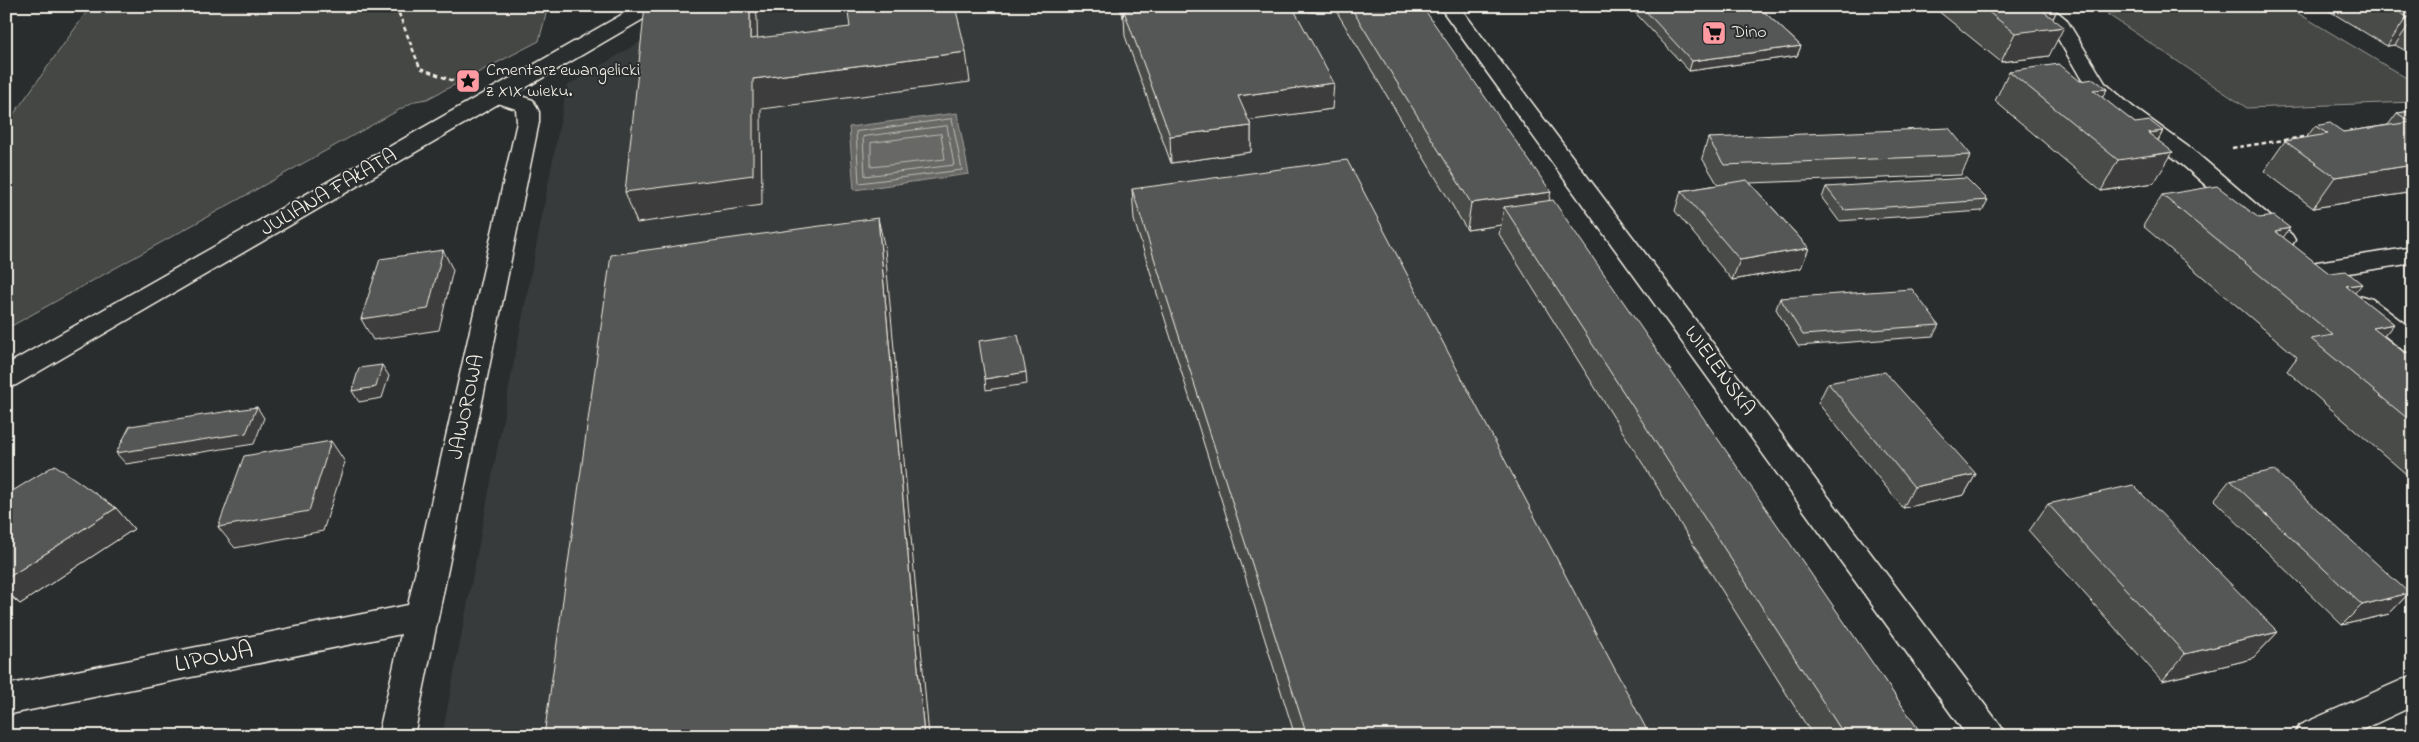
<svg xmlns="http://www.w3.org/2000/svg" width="2419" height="742" font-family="'Indie Flower',sans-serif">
<rect width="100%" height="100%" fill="#2a2d2e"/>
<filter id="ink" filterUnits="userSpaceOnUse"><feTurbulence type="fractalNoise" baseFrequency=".02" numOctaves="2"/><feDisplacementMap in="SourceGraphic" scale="10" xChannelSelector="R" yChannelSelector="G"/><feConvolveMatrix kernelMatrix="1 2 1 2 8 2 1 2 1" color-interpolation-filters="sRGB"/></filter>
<g filter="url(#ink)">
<!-- built -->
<polygon fill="#373a3a" points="699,6 1342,6 1346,13 1404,6 1912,736 442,736 567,86"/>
<!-- green -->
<g fill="#444645" stroke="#9c9c96">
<polygon points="91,6 548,6 539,41 427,99 415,101 6,329 6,125"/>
<polygon points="2162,6 2286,6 2413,82 2413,102 2247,108 2107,14"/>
</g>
<!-- water -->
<polygon fill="#676866" stroke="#9f9f9a" points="957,113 969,174 854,190 849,127"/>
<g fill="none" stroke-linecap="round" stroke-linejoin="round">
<!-- shore -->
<g stroke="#bcbab4" stroke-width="1">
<polygon points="952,119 962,170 859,183 856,132"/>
<polygon points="947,126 954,165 865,176 863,137"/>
<polygon points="941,134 945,159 871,167 871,143"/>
</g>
<defs>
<polygon id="lane" points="1299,6 1322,6 1314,11 1301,9"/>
<g id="street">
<polygon points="1439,6 1459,6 2000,725 2006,736 1967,736"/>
<polygon points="2027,6 2050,6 2066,19 2105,83 2133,107 2194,151 2292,235 2295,240 2292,245 2283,248 2274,245 2178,161 2117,117 2089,92 2051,27"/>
<polygon points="499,89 533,100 539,112 539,122 414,736 378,736 401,634 6,715 6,685 408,605 517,122 516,109 491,101 488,96 491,91"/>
<polygon points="2413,247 2413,263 2317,278 2308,276 2304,270 2308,264 2317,262"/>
<polygon points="2363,296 2372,299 2413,330 2413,353 2403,350 2354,311 2350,305 2354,299"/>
<polygon points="2413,675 2413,706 2349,736 2294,736 2300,725"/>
</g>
<polygon id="secondary" points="637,6 662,6 659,10 16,385 6,388 6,365"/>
</defs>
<!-- lane casing -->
<use href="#lane" stroke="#f4f1e8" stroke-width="4"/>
<!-- street casing -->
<use href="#street" stroke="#f4f1e8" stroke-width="3"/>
<!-- secondary casing -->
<use href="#secondary" stroke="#f4f1e8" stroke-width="3"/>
<!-- path-far1 -->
<g stroke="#f4f1e8" stroke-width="2.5" stroke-dasharray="4.5 3" stroke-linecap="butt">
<polyline points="396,6 420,68 453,81"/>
<polyline points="2232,148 2310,136"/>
</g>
<!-- path -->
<polyline stroke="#f4f1e8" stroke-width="4" stroke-dasharray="5.5 4.5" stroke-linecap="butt" points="6,419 14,414"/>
<!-- lane -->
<use href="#lane" fill="#2a2d2e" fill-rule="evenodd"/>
<!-- street -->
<use href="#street" fill="#2a2d2e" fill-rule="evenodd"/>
<!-- secondary -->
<use href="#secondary" fill="#2a2d2e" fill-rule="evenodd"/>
</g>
<!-- wall -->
<g fill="#494b4a" stroke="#f4f1e8">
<polygon points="1119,6 1292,6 1332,109 1249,120 1251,126 1251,152 1171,163 1125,36 1124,18"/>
<polygon points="1338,6 1350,6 1549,200 1923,736 1813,736 1499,234 1501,225 1467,230 1338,14"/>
<polygon points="1629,6 1758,6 1801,46 1797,56 1689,71"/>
<polygon points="1932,6 2053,6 2057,10 2053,19 2049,56 2001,62"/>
<polygon points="2321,6 2413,6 2413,55 2395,45 2387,46"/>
<polygon points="2009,71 2080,81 2107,89 2102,98 2135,123 2163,131 2158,141 2154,183 2101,191 1995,101"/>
<polygon points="2413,111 2413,192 2313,208 2264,171 2285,141 2306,138 2315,126 2343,132 2388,125 2397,113"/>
<polygon points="1708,138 1971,155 1961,175 1750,183 1809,248 1801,268 1732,280 1675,211 1681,191 1718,185 1702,158"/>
<polygon points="1826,187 1988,200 1982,211 1839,221 1822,198"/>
<polygon points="1132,189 1650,736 1295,736 1134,220"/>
<polygon points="2162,195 2283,238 2394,324 2384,336 2405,353 2413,352 2413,480 2287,371 2297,357 2143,226"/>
<polygon points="1780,298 1939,325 1933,336 1798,346 1776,309"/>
<polygon points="1828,383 1976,474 1964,495 1903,508 1818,403"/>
<polygon points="2230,480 2409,593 2389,614 2342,625 2214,500"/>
<polygon points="6,495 116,508 134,529 20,604 6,593"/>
<polygon points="2048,504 2278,632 2252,659 2162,681 2029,531"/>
</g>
<!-- shaded-wall -->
<g fill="#3c3d3c" stroke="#f4f1e8">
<polygon points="750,6 755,6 757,17 758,69 750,39"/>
<polygon points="1123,6 1211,6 1124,11 1123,18"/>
<polygon points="2057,10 2048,29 2064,27 2049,56 2001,62 2015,33 2043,11"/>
<polygon points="2413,16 2413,19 2395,45 2387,46 2407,17"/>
<polygon points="1801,46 1797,56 1689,71 1692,61"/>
<polygon points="966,52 970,82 761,109 762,205 637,223 625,192 753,79"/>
<polygon points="1334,83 1332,109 1238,122 1238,96"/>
<polygon points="2107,89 2091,119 2093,90"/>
<polygon points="1251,126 1251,152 1171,163 1170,136"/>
<polygon points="2163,131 2149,156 2173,152 2154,183 2101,191 2118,160 2148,133"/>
<polygon points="2413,165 2413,192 2313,208 2335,177"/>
<polygon points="1551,192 1545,218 1504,207 1501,225 1467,230 1471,203"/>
<polygon points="878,218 885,249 929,736 924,736"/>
<polygon points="2290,228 2268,259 2275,231"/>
<polygon points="1809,248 1801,268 1732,280 1740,260"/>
<polygon points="443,250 453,270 439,330 373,340 361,319"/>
<polygon points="2362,284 2337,315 2346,286"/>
<polygon points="2394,324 2368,355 2373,328"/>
<polygon points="382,365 389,376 382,398 359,402 352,391"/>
<polygon points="1026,372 1027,384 986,390 985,379"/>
<polygon points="257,407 264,418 254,444 126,464 116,453"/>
<polygon points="331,441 345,462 323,531 235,548 218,527"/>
<polygon points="1976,474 1964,495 1903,508 1914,487"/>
<polygon points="116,508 134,529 20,604 6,590 6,579"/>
<polygon points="2409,593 2389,614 2342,625 2362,605"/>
<polygon points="2278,632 2252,659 2162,681 2185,654"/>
</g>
<!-- building -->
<g fill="#555756" stroke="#f4f1e8">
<polygon points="645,6 750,6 750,39 850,27 847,6 955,6 966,52 753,79 753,175 625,192"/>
<polygon points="1161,6 1292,6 1334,83 1238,96 1251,126 1170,136 1124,11"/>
<polygon points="1350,6 1422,6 1551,192 1471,203"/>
<polygon points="1641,6 1758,6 1801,46 1692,61"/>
<polygon points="1981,6 2053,6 2057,10 2043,11 2064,27 2015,33"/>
<polygon points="2389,6 2413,6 2413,16 2407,17"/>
<polygon points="2059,64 2080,81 2094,79 2107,89 2093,90 2135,123 2150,121 2163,131 2148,133 2173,152 2118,160 2009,71"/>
<polygon points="2412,111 2413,165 2335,177 2285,141 2328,134 2315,126 2330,123 2343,132 2411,122 2397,113"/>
<polygon points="1949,128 1971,155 1724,165 1708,138"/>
<polygon points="1347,160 1650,736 1307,736 1132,189"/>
<polygon points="1966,178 1988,200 1844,210 1826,187"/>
<polygon points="1747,180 1809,248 1740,260 1681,191"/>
<polygon points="2217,186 2259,218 2274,216 2290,228 2275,231 2329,273 2346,271 2362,284 2346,286 2394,324 2373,328 2405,353 2413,352 2413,423 2311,339 2333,335 2162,195"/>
<polygon points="1553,200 1923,736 1845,736 1504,207"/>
<polygon points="878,218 924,736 544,736 611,255"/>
<polygon points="443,250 428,309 361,319 380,259"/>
<polygon points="1912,289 1939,325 1803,335 1780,298"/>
<polygon points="1018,335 1026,372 985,379 979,341"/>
<polygon points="382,365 376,387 352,391 359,368"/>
<polygon points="1885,372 1976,474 1914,487 1828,383"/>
<polygon points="257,407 246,433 116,453 130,426"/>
<polygon points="331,441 309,511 218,527 244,456"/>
<polygon points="55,465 116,508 6,579 6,495"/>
<polygon points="2274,470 2409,593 2362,605 2230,480"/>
<polygon points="2133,485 2278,632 2185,654 2048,504"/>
</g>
</g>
<!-- icons -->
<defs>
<symbol id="supermarket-square" viewBox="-11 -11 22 22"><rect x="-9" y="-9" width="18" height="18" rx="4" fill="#ff9aa2" stroke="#2a2d2e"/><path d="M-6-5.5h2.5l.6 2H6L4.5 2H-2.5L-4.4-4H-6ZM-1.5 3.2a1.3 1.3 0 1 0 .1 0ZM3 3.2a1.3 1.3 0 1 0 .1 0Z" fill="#111"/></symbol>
<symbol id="sight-square" viewBox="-11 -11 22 22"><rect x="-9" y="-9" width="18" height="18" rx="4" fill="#ff9aa2" stroke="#2a2d2e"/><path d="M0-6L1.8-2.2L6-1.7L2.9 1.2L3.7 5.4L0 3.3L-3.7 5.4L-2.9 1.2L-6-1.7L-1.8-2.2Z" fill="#111"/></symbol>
</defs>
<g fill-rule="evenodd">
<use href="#supermarket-square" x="1700" y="19" width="28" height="28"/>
<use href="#sight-square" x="454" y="67" width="28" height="28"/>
</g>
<g text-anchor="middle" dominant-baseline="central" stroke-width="4" stroke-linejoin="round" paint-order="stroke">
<!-- far-poi labels -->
<g font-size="18" fill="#f4f1e8" stroke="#2a2d2e" text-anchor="start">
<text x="1732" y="33">Dino</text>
<text x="486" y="71">Cmentarz ewangelicki<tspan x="486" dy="21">z XIX wieku.</tspan></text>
</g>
<!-- street labels -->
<g font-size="21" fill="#f4f1e8" stroke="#2a2d2e">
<text transform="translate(329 193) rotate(-30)">JULIANA FAŁATA</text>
<text transform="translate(1719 371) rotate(54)">WIELEŃSKA</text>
<text transform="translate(467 407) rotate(-78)">JAWOROWA</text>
</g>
<!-- near-street labels -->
<g font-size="25" fill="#f4f1e8" stroke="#2a2d2e">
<text transform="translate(214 658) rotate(-11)">LIPOWA</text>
</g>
</g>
<!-- margin -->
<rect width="2419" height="742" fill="none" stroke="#2a2d2e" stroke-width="25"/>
<rect x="12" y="12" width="2394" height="717" fill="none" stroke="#f4f1e8" stroke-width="2" filter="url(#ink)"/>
</svg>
